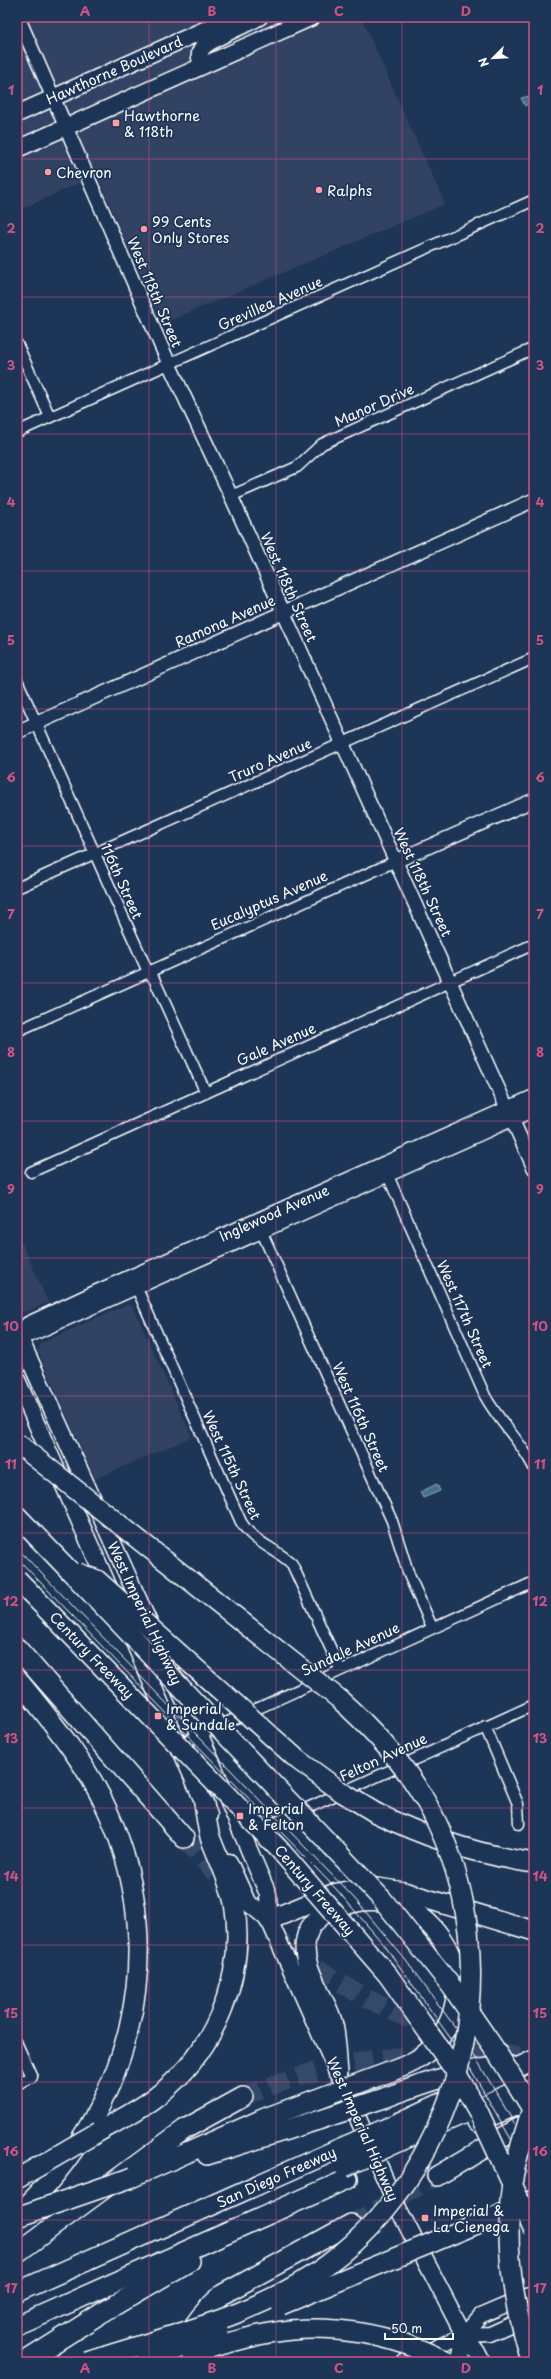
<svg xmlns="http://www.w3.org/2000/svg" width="551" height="2379" font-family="'Playpen Sans',sans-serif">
<rect width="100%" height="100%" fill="#1d3557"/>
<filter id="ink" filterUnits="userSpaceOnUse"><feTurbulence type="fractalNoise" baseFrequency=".025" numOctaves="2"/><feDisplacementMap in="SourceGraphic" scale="8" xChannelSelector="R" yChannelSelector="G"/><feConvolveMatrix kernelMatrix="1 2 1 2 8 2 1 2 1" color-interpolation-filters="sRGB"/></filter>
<g filter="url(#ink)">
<!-- built -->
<g fill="#324264">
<polygon points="17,17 361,17 445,204 162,324 97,175 17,211"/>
<polygon points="17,1232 48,1302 26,1312 20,1310 17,1304"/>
<polygon points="128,1304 133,1307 192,1437 95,1479 38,1351 41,1343"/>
</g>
<!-- water -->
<g fill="#446f89" stroke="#8fa9b8">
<polygon points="534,95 534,100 525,106 521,98"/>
<polygon points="437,1484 440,1491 423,1498 420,1492"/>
</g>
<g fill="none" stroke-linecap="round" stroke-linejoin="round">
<!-- motorway-tunnel -->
<g stroke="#344968" stroke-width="19" stroke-dasharray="19 10" stroke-linecap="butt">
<polyline points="184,1838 231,1891"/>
<path d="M271,1933c71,61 172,108 263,128"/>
<path d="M243,2097c83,-35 170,-53 259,-32"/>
<polyline points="351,2224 437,2176"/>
</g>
<defs>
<g id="minor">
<polyline points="17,344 50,417"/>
<polyline points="17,432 534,200"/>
<polyline points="231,496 297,467 322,444 534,348"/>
<polyline points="17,680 148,972 154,979 205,1091"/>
<polyline points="17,888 534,658"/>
<polyline points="17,1031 396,861"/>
<path d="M385,1169l100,227c14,26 37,46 49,72"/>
<polyline points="31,1172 534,944"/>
<polyline points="259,1226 392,1521 409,1575 432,1627"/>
<path d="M134,1282l107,240c12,20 34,26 51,42l48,105"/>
<polyline points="485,1726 518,1804 519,1824"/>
<polyline points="180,1744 534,1582"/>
<polyline points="257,1831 534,1705"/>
<polyline points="17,2044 32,2077 17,2084"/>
</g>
<g id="tertiary">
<polyline points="18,17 169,364 231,496 534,1168"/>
<polyline points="17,732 534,500"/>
<polyline points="396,861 534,800"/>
</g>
<g id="secondary">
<polyline points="17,1335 31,1334 534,1109"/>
<polyline points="18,1335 28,1324 88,1296 534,1097"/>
<polyline points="464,2335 480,2316 534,2293"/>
<polyline points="403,2362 464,2335 490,2334 534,2314"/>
</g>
<g id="primary">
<path d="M202,66c-1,-5 -4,-11 -1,-16 6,-11 45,-25 58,-33"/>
<polyline points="17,114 233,17"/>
<polyline points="17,149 312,17"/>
<polyline points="17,1332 200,1735 268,1894 269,1920 399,2210 464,2335 477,2352 482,2362"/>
<polyline points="17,1380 111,1592"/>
<polyline points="133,1640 209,1815"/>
<polyline points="229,1862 247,1902 269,1920"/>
<polyline points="460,2362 464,2335"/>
</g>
<g id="motorway">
<polyline points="17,1516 69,1570"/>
<polyline points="17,1648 184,1838"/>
<path d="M17,1679c34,42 70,84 92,135 63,142 20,297 -92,401"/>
<path d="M376,1813c51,25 102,42 158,50"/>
<polyline points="269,1920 333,1894 362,1888 378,1888 404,1892 534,1931"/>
<path d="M338,2072c-2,-16 -1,-38 -7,-54 -8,-24 -31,-52 -25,-79 3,-17 19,-27 33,-32 85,-33 154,69 96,137 -11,14 -27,21 -43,27"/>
<path d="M384,2098c41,-15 84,-31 127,-32"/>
<polyline points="477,2122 534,2098"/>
<polyline points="396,2124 534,2060"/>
<path d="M98,2132c20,-11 41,-22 59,-36 58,-44 90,-122 77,-193 -5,-24 -16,-44 -24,-66 -3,-11 -4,-22 -6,-33"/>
<polyline points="403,2140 534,2083"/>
<polyline points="207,2155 318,2120"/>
<polyline points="437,2176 534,2119"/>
<polyline points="133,2177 265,2118 311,2101"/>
<polyline points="460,2231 534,2200"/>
<polyline points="17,2253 185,2129 243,2097"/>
<polyline points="17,2292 336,2150"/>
<polyline points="17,2326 348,2179"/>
<polyline points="24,2362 100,2314 190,2261"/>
<path d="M182,2362c1,-28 20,-50 41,-68l128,-70"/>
</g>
</defs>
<!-- minor casing -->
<use href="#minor" stroke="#fff" stroke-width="13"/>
<!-- tertiary casing -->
<use href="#tertiary" stroke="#fff" stroke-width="16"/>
<!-- secondary casing -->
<use href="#secondary" stroke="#fff" stroke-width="17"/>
<!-- primary casing -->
<use href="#primary" stroke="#fff" stroke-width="19"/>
<!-- motorway casing -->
<use href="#motorway" stroke="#fff" stroke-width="22"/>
<!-- minor -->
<use href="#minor" stroke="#1d3557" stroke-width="10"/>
<!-- tertiary -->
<use href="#tertiary" stroke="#1d3557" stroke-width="13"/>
<!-- secondary -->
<use href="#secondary" stroke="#1d3557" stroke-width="14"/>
<!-- primary -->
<use href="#primary" stroke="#1d3557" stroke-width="16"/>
<!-- motorway -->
<use href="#motorway" stroke="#1d3557" stroke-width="19"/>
<!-- tram -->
<g stroke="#fff" stroke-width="1">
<polyline points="17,1548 354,1898 404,1958 458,2031"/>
<polyline points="17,1558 336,1889 385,1946 456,2046"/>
<polyline points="474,2055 514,2123"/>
<polyline points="470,2068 511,2139"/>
<polyline points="527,2148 534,2161"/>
<polyline points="524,2166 534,2186"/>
</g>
<defs>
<g id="motorway-bridge">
<path d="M17,1443l321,255c37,33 70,69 93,113 80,153 35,349 -103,453 -69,52 -159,71 -241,98"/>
<polyline points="69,1570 382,1899 452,1987 494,2048 534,2112"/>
<polyline points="78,1573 97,1580 298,1760 343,1793 376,1813"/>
<polyline points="17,1579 278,1848 388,1975 454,2069 478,2111 534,2231"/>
<polyline points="311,2101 392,2071"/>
<polyline points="318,2120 384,2098"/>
<polyline points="336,2150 396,2124"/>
<polyline points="344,2167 403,2140"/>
<polyline points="17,2179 98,2132"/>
<polyline points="17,2217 133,2177"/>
<polyline points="281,2305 460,2231"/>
<path d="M192,2353c25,-7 51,-15 77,-20 59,-11 125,1 178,29"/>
<polyline points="145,2362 218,2331"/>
<path d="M531,2362c-17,-52 -25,-107 -21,-162 3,-33 14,-66 24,-97"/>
</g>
</defs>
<!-- motorway-bridge casing -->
<use href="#motorway-bridge" stroke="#fff" stroke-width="22" stroke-linecap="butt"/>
<!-- motorway-bridge -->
<use href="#motorway-bridge" stroke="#1d3557" stroke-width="19"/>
</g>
</g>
<!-- grid -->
<path fill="none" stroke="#d15284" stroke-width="1" stroke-opacity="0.55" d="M149,17v2345M276,17v2345M402,17v2345M17,159h517M17,297h517M17,434h517M17,571h517M17,709h517M17,846h517M17,983h517M17,1121h517M17,1258h517M17,1396h517M17,1533h517M17,1670h517M17,1808h517M17,1945h517M17,2082h517M17,2220h517"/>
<!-- markers -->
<g fill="#ff9aa2" stroke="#1d3557" stroke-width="1.5">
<rect x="112" y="119" width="8" height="8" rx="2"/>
<circle cx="48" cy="172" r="4"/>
<circle cx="319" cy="190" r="4"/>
<circle cx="144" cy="229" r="4"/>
<rect x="154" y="1712" width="8" height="8" rx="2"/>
<rect x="236" y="1812" width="8" height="8" rx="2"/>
<rect x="421" y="2214" width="8" height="8" rx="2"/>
</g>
<g text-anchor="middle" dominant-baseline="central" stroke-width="3.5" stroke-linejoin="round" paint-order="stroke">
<!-- street labels -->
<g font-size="14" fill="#fff" stroke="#1d3557">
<text transform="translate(114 70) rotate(-24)">Hawthorne Boulevard</text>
<text transform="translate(155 292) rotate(67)">West 118th Street</text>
<text transform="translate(270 303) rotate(-24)">Grevillea Avenue</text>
<text transform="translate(374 405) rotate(-24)">Manor Drive</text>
<text transform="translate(289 587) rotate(66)">West 118th Street</text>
<text transform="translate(225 621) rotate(-24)">Ramona Avenue</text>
<text transform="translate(270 760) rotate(-24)">Truro Avenue</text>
<text transform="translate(122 881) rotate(66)">116th Street</text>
<text transform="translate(423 882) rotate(65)">West 118th Street</text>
<text transform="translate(269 900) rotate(-24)">Eucalyptus Avenue</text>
<text transform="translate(276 1044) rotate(-24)">Gale Avenue</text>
<text transform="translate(274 1213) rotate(-24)">Inglewood Avenue</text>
<text transform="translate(465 1314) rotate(66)">West 117th Street</text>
<text transform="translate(361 1417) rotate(66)">West 116th Street</text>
<text transform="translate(232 1465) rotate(65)">West 115th Street</text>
<text transform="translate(145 1613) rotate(65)">West Imperial Highway</text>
<text transform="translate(350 1649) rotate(-25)">Sundale Avenue</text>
<text transform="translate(92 1655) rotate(46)">Century Freeway</text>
<text transform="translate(383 1757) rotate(-25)">Felton Avenue</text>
<text transform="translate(315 1890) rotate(49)">Century Freeway</text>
<text transform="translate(363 2129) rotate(66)">West Imperial Highway</text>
<text transform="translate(276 2177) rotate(-24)">San Diego Freeway</text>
</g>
<!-- poi labels -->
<g font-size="14" fill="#fff" stroke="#1d3557" text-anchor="start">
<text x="124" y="115">Hawthorne<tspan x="124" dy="16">&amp; 118th</tspan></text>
<text x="56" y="172">Chevron</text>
<text x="327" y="190">Ralphs</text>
<text x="152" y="221">99 Cents<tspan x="152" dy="16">Only Stores</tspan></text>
<text x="166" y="1708">Imperial<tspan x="166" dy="16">&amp; Sundale</tspan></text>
<text x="248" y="1808">Imperial<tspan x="248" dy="16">&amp; Felton</tspan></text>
<text x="433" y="2210">Imperial &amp;<tspan x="433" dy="16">La Cienega</tspan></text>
</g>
</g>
<!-- margin -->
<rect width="551" height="2379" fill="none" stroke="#1d3557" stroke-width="44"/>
<!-- north arrow -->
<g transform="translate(493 58) rotate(246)" stroke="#1d3557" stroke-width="3" paint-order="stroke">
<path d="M0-3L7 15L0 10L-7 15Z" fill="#ffffff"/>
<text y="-6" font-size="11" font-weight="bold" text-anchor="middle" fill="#ffffff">N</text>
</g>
<!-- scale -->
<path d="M385 2333v6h68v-6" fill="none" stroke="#ffffff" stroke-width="2"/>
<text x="391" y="2333" font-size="12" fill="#ffffff" stroke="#1d3557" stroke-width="3" paint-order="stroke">50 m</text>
<rect x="22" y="22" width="507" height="2335" fill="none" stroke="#d15284" stroke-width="1.5"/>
<g font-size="13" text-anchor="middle" font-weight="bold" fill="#d15284">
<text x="85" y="16">A</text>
<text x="212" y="16">B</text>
<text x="339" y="16">C</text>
<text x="466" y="16">D</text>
<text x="11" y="95">1</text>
<text x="540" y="95">1</text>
<text x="11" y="233">2</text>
<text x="540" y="233">2</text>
<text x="11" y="370">3</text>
<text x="540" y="370">3</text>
<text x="11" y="507">4</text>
<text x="540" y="507">4</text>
<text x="11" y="645">5</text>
<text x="540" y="645">5</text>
<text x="11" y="782">6</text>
<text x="540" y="782">6</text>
<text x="11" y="919">7</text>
<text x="540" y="919">7</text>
<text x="11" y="1057">8</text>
<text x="540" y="1057">8</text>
<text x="11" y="1194">9</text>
<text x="540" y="1194">9</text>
<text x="11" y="1331">10</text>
<text x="540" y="1331">10</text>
<text x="11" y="1469">11</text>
<text x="540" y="1469">11</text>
<text x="11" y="1606">12</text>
<text x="540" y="1606">12</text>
<text x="11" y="1743">13</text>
<text x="540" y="1743">13</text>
<text x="11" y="1881">14</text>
<text x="540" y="1881">14</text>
<text x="11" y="2018">15</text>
<text x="540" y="2018">15</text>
<text x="11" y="2156">16</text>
<text x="540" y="2156">16</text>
<text x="11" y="2293">17</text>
<text x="540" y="2293">17</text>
<text x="85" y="2373">A</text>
<text x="212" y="2373">B</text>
<text x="339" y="2373">C</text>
<text x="466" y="2373">D</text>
</g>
</svg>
